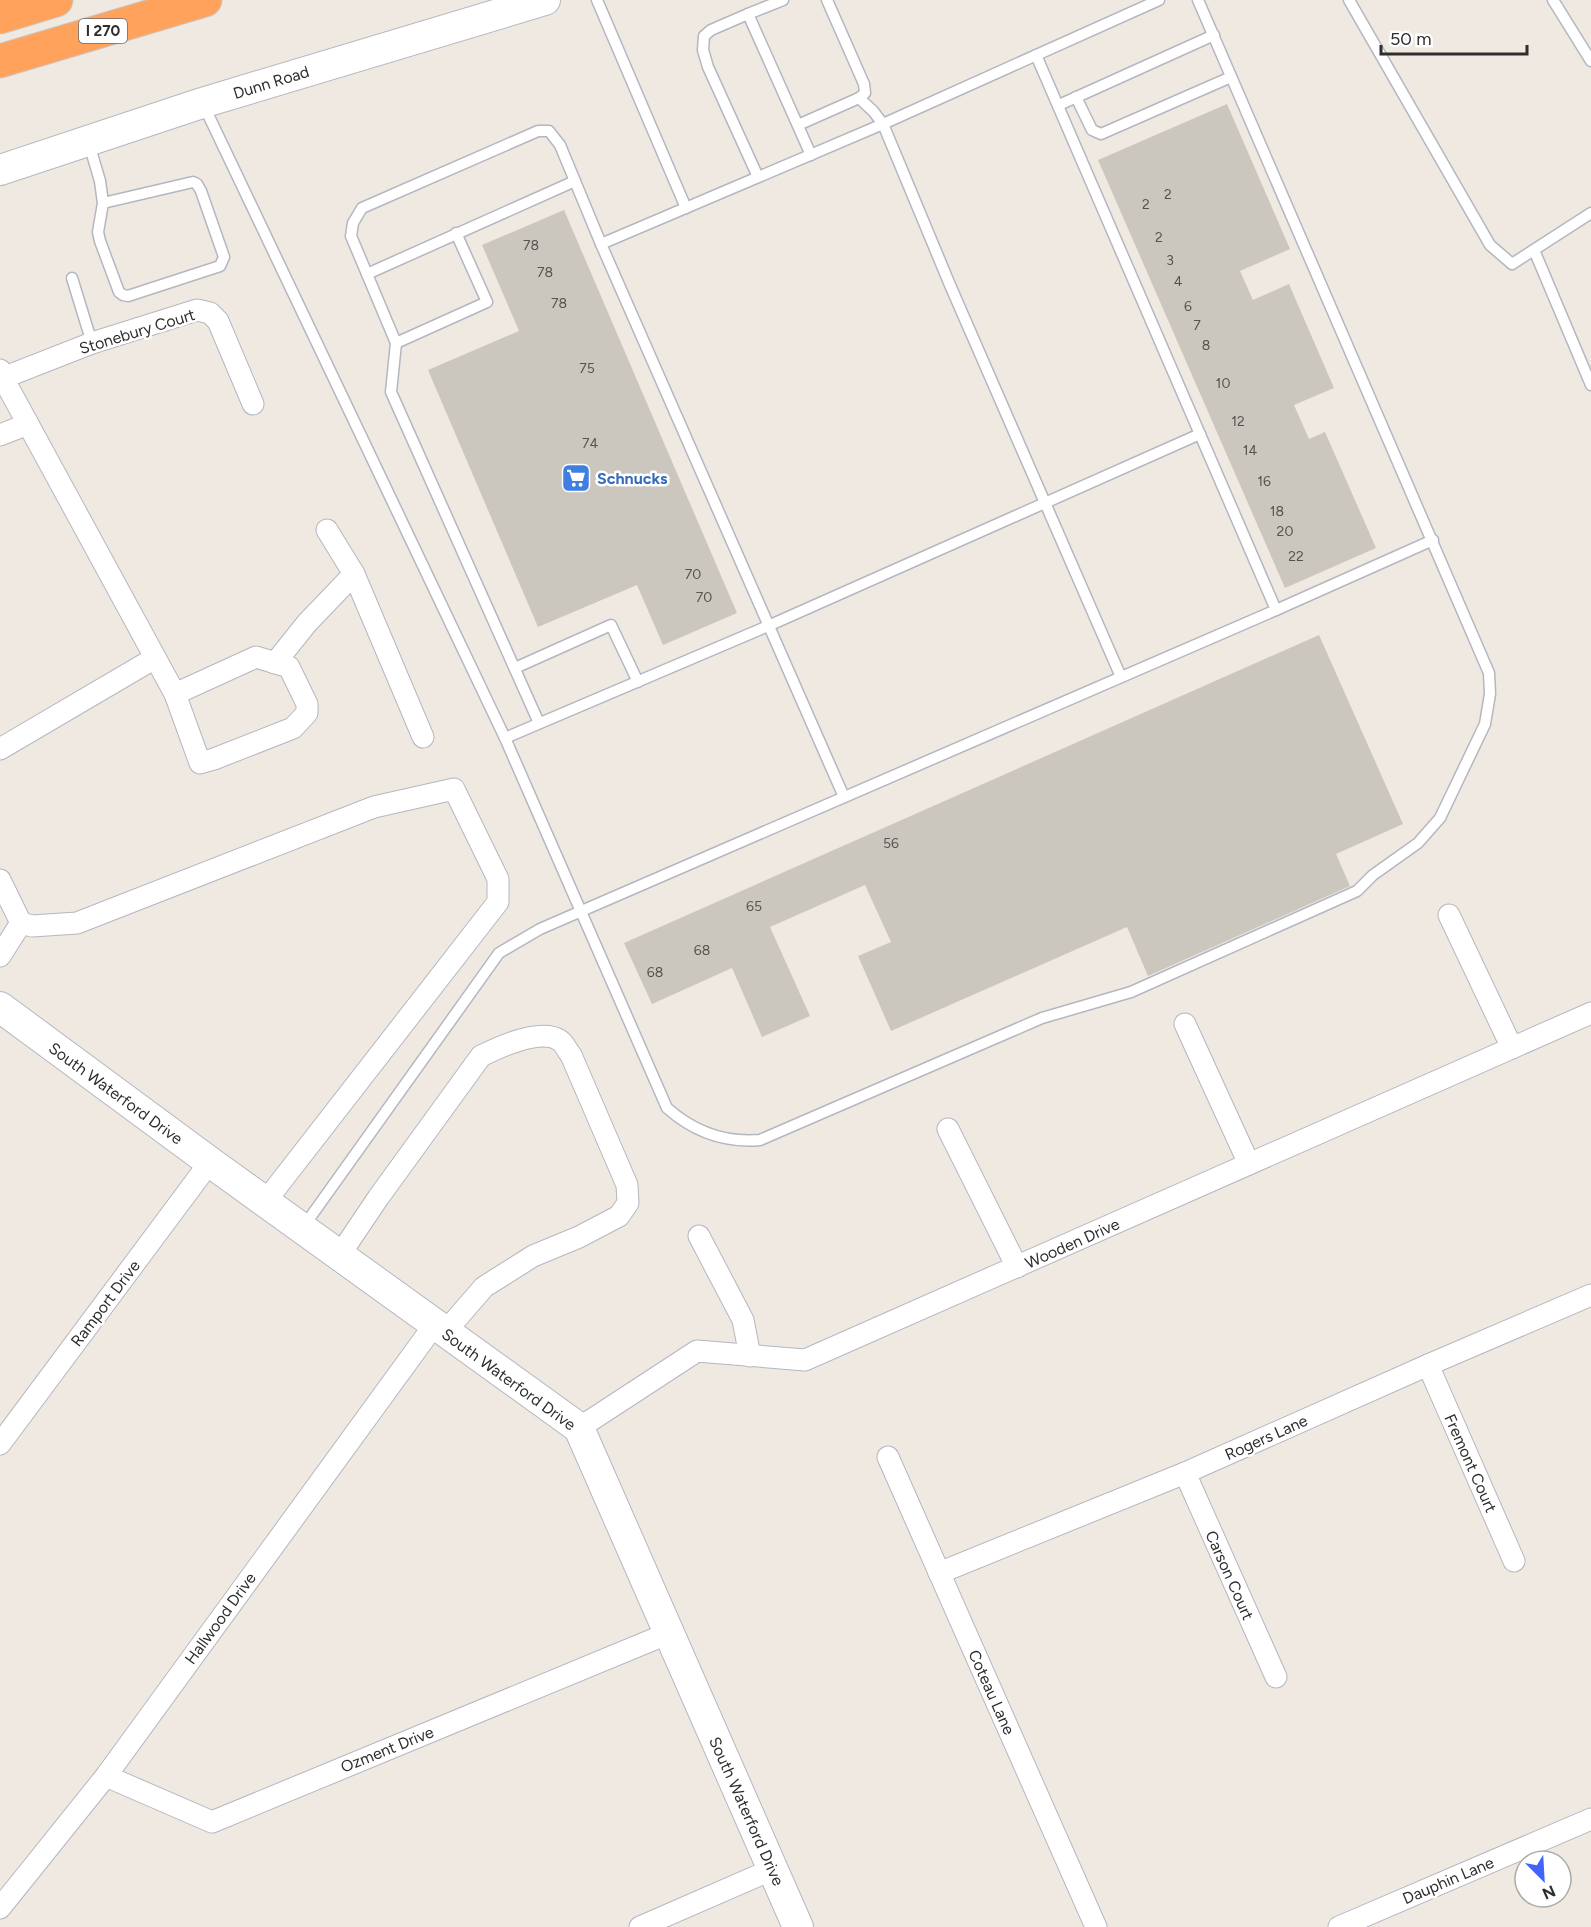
<svg xmlns="http://www.w3.org/2000/svg" width="1591" height="1927" font-family="Figtree,sans-serif">
  <style>
    .building { fill: #cbc7bf }
    .lines { fill: none; stroke-linecap: round; stroke-linejoin: round }
    .lane-casing { stroke: #b4b7c1; stroke-width: 13 }
    .street-casing { stroke: #b4b7c1; stroke-width: 23 }
    .secondary-casing { stroke: #b4b7c1; stroke-width: 32 }
    .highway-casing { stroke: #c9c9c9; stroke-width: 35 }
    .lane { stroke: #fff; stroke-width: 10 }
    .street { stroke: #fff; stroke-width: 21 }
    .secondary { stroke: #fff; stroke-width: 30 }
    .highway { stroke: #ffa35c; stroke-width: 33 }
    .labels { text-anchor: middle; stroke-width: 5; stroke-linejoin: round; paint-order: stroke }
    .number-label { font-size: 14px; fill: #555452 }
    .shield { fill: #fff; stroke: #6d6d6d; stroke-width: 1.5 }
    .shield-label { font-size: 15px; font-weight: bold; fill: #2e2e2e }
    .street-label { font-size: 16px; fill: #2e2e2e; stroke: #fff }
    .shop-label { font-size: 16px; font-weight: bold; fill: #366cbe; stroke: #fff; text-anchor: start }
  </style>
  <rect width="100%" height="100%" fill="#efe9e1"/>
  <g class="building">
    <polygon points="1227,104 1290,249 1240,271 1253,300 1289,284 1334,388 1294,405 1309,439 1325,432 1376,548 1285,588 1098,160"/>
    <polygon points="564,210 737,613 663,645 637,585 538,627 428,370 519,331 482,245"/>
    <polygon points="1319,635 1403,824 1336,854 1350,886 1148,976 1127,927 891,1031 858,956 891,942 865,885 770,927 810,1016 762,1037 732,968 652,1004 624,943"/>
  </g>
  <g class="lines">
    <g class="lane-casing">
      <g id="lane">
        <polyline points="597,0 686,208"/>
        <polyline points="1349,0 1490,245 1512,264 1591,213"/>
        <polyline points="1553,0 1591,61"/>
        <polyline points="748,14 783,0"/>
        <polyline points="1076,97 1092,130 1101,134 1231,77"/>
        <polyline points="859,98 873,111 883,124 950,285 1121,677"/>
        <polyline points="1059,105 1214,35"/>
        <path d="M204,106L505,738L667,1108C693,1131 725,1143 760,1140L1042,1018L1131,992L1357,891L1373,875L1418,843L1440,818L1485,724L1490,694L1489,673L1198,0"/>
        <polyline points="798,125 859,98 865,93 864,84 827,0"/>
        <polyline points="89,144 100,181 103,203 98,232 100,241 119,292 123,295 128,296 214,268 220,266 224,257 201,191 197,184 193,182 103,203"/>
        <polyline points="758,177 708,67 703,50 704,36 711,30 748,14 811,155"/>
        <polyline points="1534,250 1591,385"/>
        <polyline points="367,274 575,181"/>
        <polyline points="72,278 92,343"/>
        <polyline points="396,343 487,302 456,233"/>
        <polyline points="1276,610 1433,540"/>
        <polyline points="515,668 611,625 638,682"/>
        <polyline points="539,723 391,392 396,343 351,236 353,223 362,208 538,131 549,131 560,145 601,244"/>
        <polyline points="505,738 768,626 1200,434"/>
        <polyline points="844,797 601,244 883,124 1159,0"/>
        <polyline points="304,1226 499,953 540,929 1276,610 1036,55"/>
      </g>
    </g>
    <g class="street-casing">
      <g id="street">
        <polyline points="0,370 3,378 175,694"/>
        <polyline points="0,379 92,343 197,310 210,313 218,321 253,404"/>
        <polyline points="0,435 28,424"/>
        <polyline points="327,530 354,574 423,737"/>
        <polygon points="256,657 289,667 307,704 307,713 293,728 214,759 200,763 175,694"/>
        <polyline points="275,663 307,623 354,574"/>
        <polyline points="0,749 155,658"/>
        <polyline points="0,880 21,923 0,956"/>
        <polyline points="1449,915 1512,1048"/>
        <polyline points="21,923 32,926 77,923 374,807 454,789 498,879 498,902 265,1202"/>
        <polyline points="1185,1024 1249,1164"/>
        <polyline points="948,1129 1017,1267"/>
        <polyline points="699,1236 743,1320 750,1356"/>
        <path d="M339,1256L378,1198L481,1056C499,1047 540,1028 559,1040C564,1042 567,1051 571,1055L627,1185L628,1203L619,1216L579,1237L533,1256L484,1287L445,1332"/>
        <polyline points="1428,1365 1514,1561"/>
        <polyline points="579,1428 697,1351 805,1360 1591,1013"/>
        <polyline points="0,1444 210,1162"/>
        <polyline points="888,1457 1096,1927"/>
        <polyline points="1185,1473 1276,1677"/>
        <polyline points="939,1573 1185,1473 1428,1365 1591,1295"/>
        <polyline points="106,1776 212,1822 669,1633"/>
        <polyline points="0,1908 106,1776 435,1324"/>
        <polyline points="640,1927 773,1869"/>
        <polyline points="1339,1927 1591,1819"/>
      </g>
    </g>
    <g class="secondary-casing">
      <g id="secondary">
        <polyline points="0,170 202,103 545,0"/>
        <polyline points="0,1007 210,1162 579,1428 798,1927"/>
      </g>
    </g>
    <g class="highway-casing">
      <g id="highway">
        <polyline points="0,17 56,0"/>
        <polyline points="0,61 205,0"/>
      </g>
    </g>
    <use href="#lane" class="lane"/>
    <use href="#street" class="street"/>
    <use href="#secondary" class="secondary"/>
    <use href="#highway" class="highway"/>
  </g>
  <defs>
    <g id="supermarket-square" transform="scale(1.5)"><rect x="-9" y="-9" width="18" height="18" rx="4" fill="#3f7fe0" stroke="#fff"/><path d="M-6-5.5h2.5l.6 2H6L4.5 2H-2.5L-4.4-4H-6ZM-1.5 3.2a1.3 1.3 0 1 0 .1 0ZM3 3.2a1.3 1.3 0 1 0 .1 0Z" fill="#fff"/></g>
  </defs>
  <g fill-rule="evenodd">
    <use href="#supermarket-square" x="576" y="478"/>
  </g>
  <g class="labels">
    <g class="number-label">
      <text x="1168" y="199">2</text>
      <text x="1146" y="209">2</text>
      <text x="1159" y="242">2</text>
      <text x="531" y="250">78</text>
      <text x="1170" y="265">3</text>
      <text x="545" y="277">78</text>
      <text x="1178" y="286">4</text>
      <text x="559" y="308">78</text>
      <text x="1188" y="311">6</text>
      <text x="1197" y="330">7</text>
      <text x="1206" y="350">8</text>
      <text x="587" y="373">75</text>
      <text x="1223" y="388">10</text>
      <text x="1238" y="426">12</text>
      <text x="590" y="448">74</text>
      <text x="1250" y="455">14</text>
      <text x="1264" y="486">16</text>
      <text x="1277" y="516">18</text>
      <text x="1285" y="536">20</text>
      <text x="1296" y="561">22</text>
      <text x="693" y="579">70</text>
      <text x="704" y="602">70</text>
      <text x="891" y="848">56</text>
      <text x="754" y="911">65</text>
      <text x="702" y="955">68</text>
      <text x="655" y="977">68</text>
    </g>
    <rect class="shield" x="79" y="19" width="48" height="24" rx="4.5"/>
    <g class="shield-label">
      <text x="103" y="36">I 270</text>
    </g>
    <g class="street-label">
      <text transform="translate(271 82) rotate(-17)" y="6">Dunn Road</text>
      <text transform="translate(137 331) rotate(-17)" y="6">Stonebury Court</text>
      <text transform="translate(116 1093) rotate(36)" y="6">South Waterford Drive</text>
      <text transform="translate(1072 1243) rotate(-24)" y="6">Wooden Drive</text>
      <text transform="translate(105 1303) rotate(-53)" y="6">Ramport Drive</text>
      <text transform="translate(509 1379) rotate(36)" y="6">South Waterford Drive</text>
      <text transform="translate(1266 1437) rotate(-24)" y="6">Rogers Lane</text>
      <text transform="translate(1471 1463) rotate(66)" y="6">Fremont Court</text>
      <text transform="translate(1230 1575) rotate(66)" y="6">Carson Court</text>
      <text transform="translate(220 1618) rotate(-54)" y="6">Hallwood Drive</text>
      <text transform="translate(992 1692) rotate(66)" y="6">Coteau Lane</text>
      <text transform="translate(387 1749) rotate(-22)" y="6">Ozment Drive</text>
      <text transform="translate(747 1811) rotate(66)" y="6">South Waterford Drive</text>
      <text transform="translate(1448 1880) rotate(-23)" y="6">Dauphin Lane</text>
    </g>
    <g class="shop-label">
      <text x="597" y="484">Schnucks</text>
    </g>
  </g>
  <g transform="translate(1543 1879) rotate(156)"><circle r="28" fill="#ffffff" stroke="#ababab" stroke-width="1.5"/>
  <path d="M0-4.5L10 22L0 15L-10 22Z" fill="#4264fb"/>
  <text y="-9" font-size="16" font-weight="bold" text-anchor="middle" fill="#2e2e2e">N</text>
  </g>
  <path d="M1381 45v9h146v-9" fill="none" stroke="#2e2e2e" stroke-width="3"/>
  <text x="1390" y="45" font-size="18" fill="#2e2e2e" stroke="#ffffff" stroke-width="4.5" paint-order="stroke">50 m</text>
</svg>
